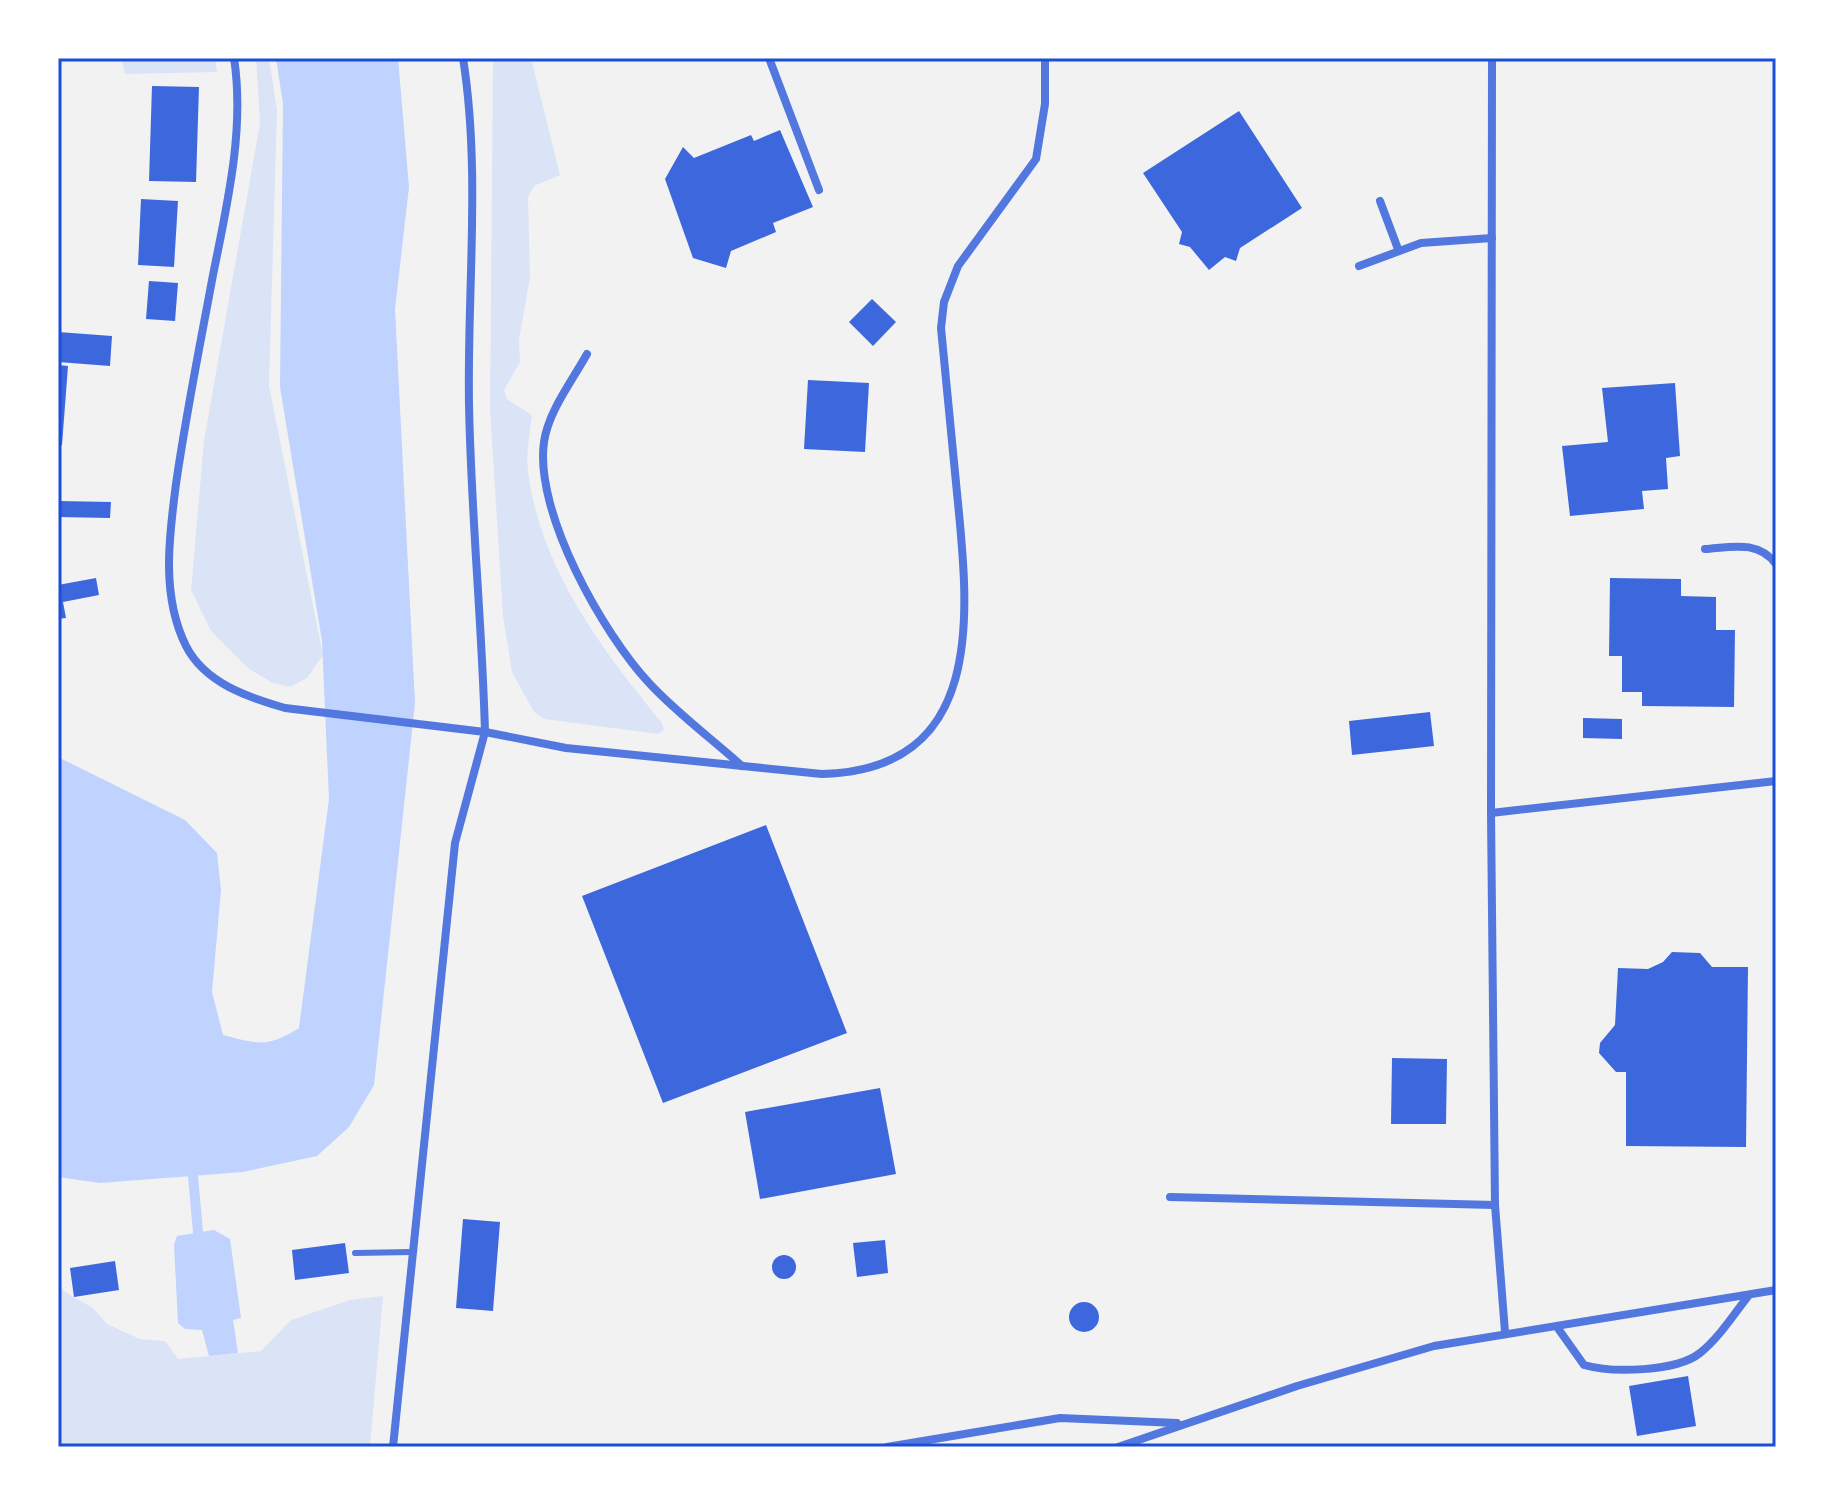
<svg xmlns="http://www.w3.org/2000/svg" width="1834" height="1505" font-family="'Archivo Narrow',sans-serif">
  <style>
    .green { fill: #dbe4f7 }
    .water { fill: #bfd3fe }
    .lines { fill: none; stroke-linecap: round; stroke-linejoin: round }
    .stream { stroke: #bfd3fe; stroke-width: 10 }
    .building { fill: #3d67dc }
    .service { stroke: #5277de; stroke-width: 6 }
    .minor { stroke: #5277de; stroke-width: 8 }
    .neatline { fill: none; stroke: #1d4ed8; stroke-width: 3 }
  </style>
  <rect width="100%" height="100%" fill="#f2f2f2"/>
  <g class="green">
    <polygon points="121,58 215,58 217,72 125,74"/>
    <polygon points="256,58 269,58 277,110 269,386 323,655 307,678 290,687 273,683 249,669 211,631 191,590 204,441 260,123"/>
    <path d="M493,58H531L560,175L534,186L528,197L530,278L519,339L520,362L504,390L507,399L532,415C530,433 526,453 528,471C540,568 602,650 662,723L664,730L658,734L544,719L534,712L512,672L503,616L490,410Z"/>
    <polygon points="58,1281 65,1292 93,1308 107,1324 140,1339 165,1341 178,1359 261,1351 291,1320 350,1300 383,1296 370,1447 58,1447"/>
  </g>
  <g class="water">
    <path d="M276,58H398L409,187L395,309L415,703L374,1085L349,1127L317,1156L243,1172L100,1183L58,1177V757L185,820L217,853L221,890L212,992L223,1035C259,1044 267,1048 299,1028L329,799L322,641L280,387L283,104Z"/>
    <polygon points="214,1230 230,1239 241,1318 233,1320 238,1353 209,1356 202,1330 185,1329 178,1323 174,1245 177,1236"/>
  </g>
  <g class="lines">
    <polyline class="stream" points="193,1176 198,1232"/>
  </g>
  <g class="building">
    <polygon points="152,86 199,87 196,182 149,181"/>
    <polygon points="1239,111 1302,208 1240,248 1236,261 1225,257 1209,270 1190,247 1179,244 1182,232 1143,173"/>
    <polygon points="780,130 813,207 773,223 776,232 731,251 726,268 693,258 665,179 683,147 694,158 751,135 754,141"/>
    <polygon points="141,199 178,201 174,267 138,265"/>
    <polygon points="149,281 178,283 175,321 146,319"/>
    <polygon points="872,299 896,322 873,346 849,322"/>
    <polygon points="58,332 112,336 110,366 58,362"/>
    <polygon points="58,365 68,366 62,445 58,445"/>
    <polygon points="808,380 869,383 865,452 804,449"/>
    <polygon points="1675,383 1680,456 1666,458 1668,489 1642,491 1644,509 1570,516 1562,446 1608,442 1602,388"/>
    <polygon points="58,501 111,502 110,518 58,517"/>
    <polygon points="96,578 99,595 63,602 66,618 58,619 58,585"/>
    <polygon points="1610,578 1681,579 1681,596 1716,597 1716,630 1735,630 1734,707 1642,706 1642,692 1622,692 1622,656 1609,656"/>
    <polygon points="1430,712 1434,746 1352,755 1349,721"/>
    <polygon points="1583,718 1622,719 1622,739 1583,738"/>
    <polygon points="766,825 847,1033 663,1103 582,896"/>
    <polygon points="1672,952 1700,953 1712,967 1748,967 1746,1147 1626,1146 1626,1072 1616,1072 1599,1053 1600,1043 1615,1025 1618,968 1648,969 1663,962"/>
    <polygon points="1392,1058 1447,1059 1446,1124 1391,1124"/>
    <polygon points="880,1088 896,1174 760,1199 745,1112"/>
    <polygon points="463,1219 500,1222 493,1311 456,1308"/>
    <polygon points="885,1240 888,1273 857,1277 853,1243"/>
    <polygon points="345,1243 349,1273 295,1280 292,1250"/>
    <circle cx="784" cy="1267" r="12"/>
    <polygon points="115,1261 119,1290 74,1297 70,1268"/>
    <circle cx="1084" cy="1317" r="15"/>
    <polygon points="1688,1376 1696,1426 1637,1436 1629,1386"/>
  </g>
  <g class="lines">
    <polyline class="service" points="355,1253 412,1252"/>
    <g class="minor">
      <path d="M234,58C245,129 227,205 213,275C200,345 186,414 176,484C169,537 161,596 186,646C205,683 247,697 285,708L485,732C482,623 471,514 469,404C467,289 481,172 463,58"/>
      <polyline points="769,58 819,190"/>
      <polyline points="1492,58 1491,813 1495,1205 1505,1332"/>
      <polyline points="1380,201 1398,249"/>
      <polyline points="1359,266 1421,243 1492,238"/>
      <path d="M587,354C572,381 548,412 544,442C534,512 603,634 650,684C678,714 712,739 742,766"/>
      <path d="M1705,549C1732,547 1758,540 1776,564"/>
      <polyline points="1491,813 1776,781"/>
      <polyline points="1170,1197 1495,1205"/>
      <path d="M1557,1327L1584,1365C1612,1373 1676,1372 1700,1353C1719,1338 1734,1314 1749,1295"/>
      <path d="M393,1447L455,843L485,732L566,748L822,774C987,770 969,613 957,493C952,438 946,383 941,328L944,302L958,266L1036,159L1045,104V58"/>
      <polyline points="887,1447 1060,1418 1177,1423"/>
      <polyline points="1118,1447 1297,1386 1434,1346 1776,1290"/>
    </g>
  </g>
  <rect width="1834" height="1505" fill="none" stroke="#ffffff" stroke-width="120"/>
  <rect x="60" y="60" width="1714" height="1385" class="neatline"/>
</svg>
